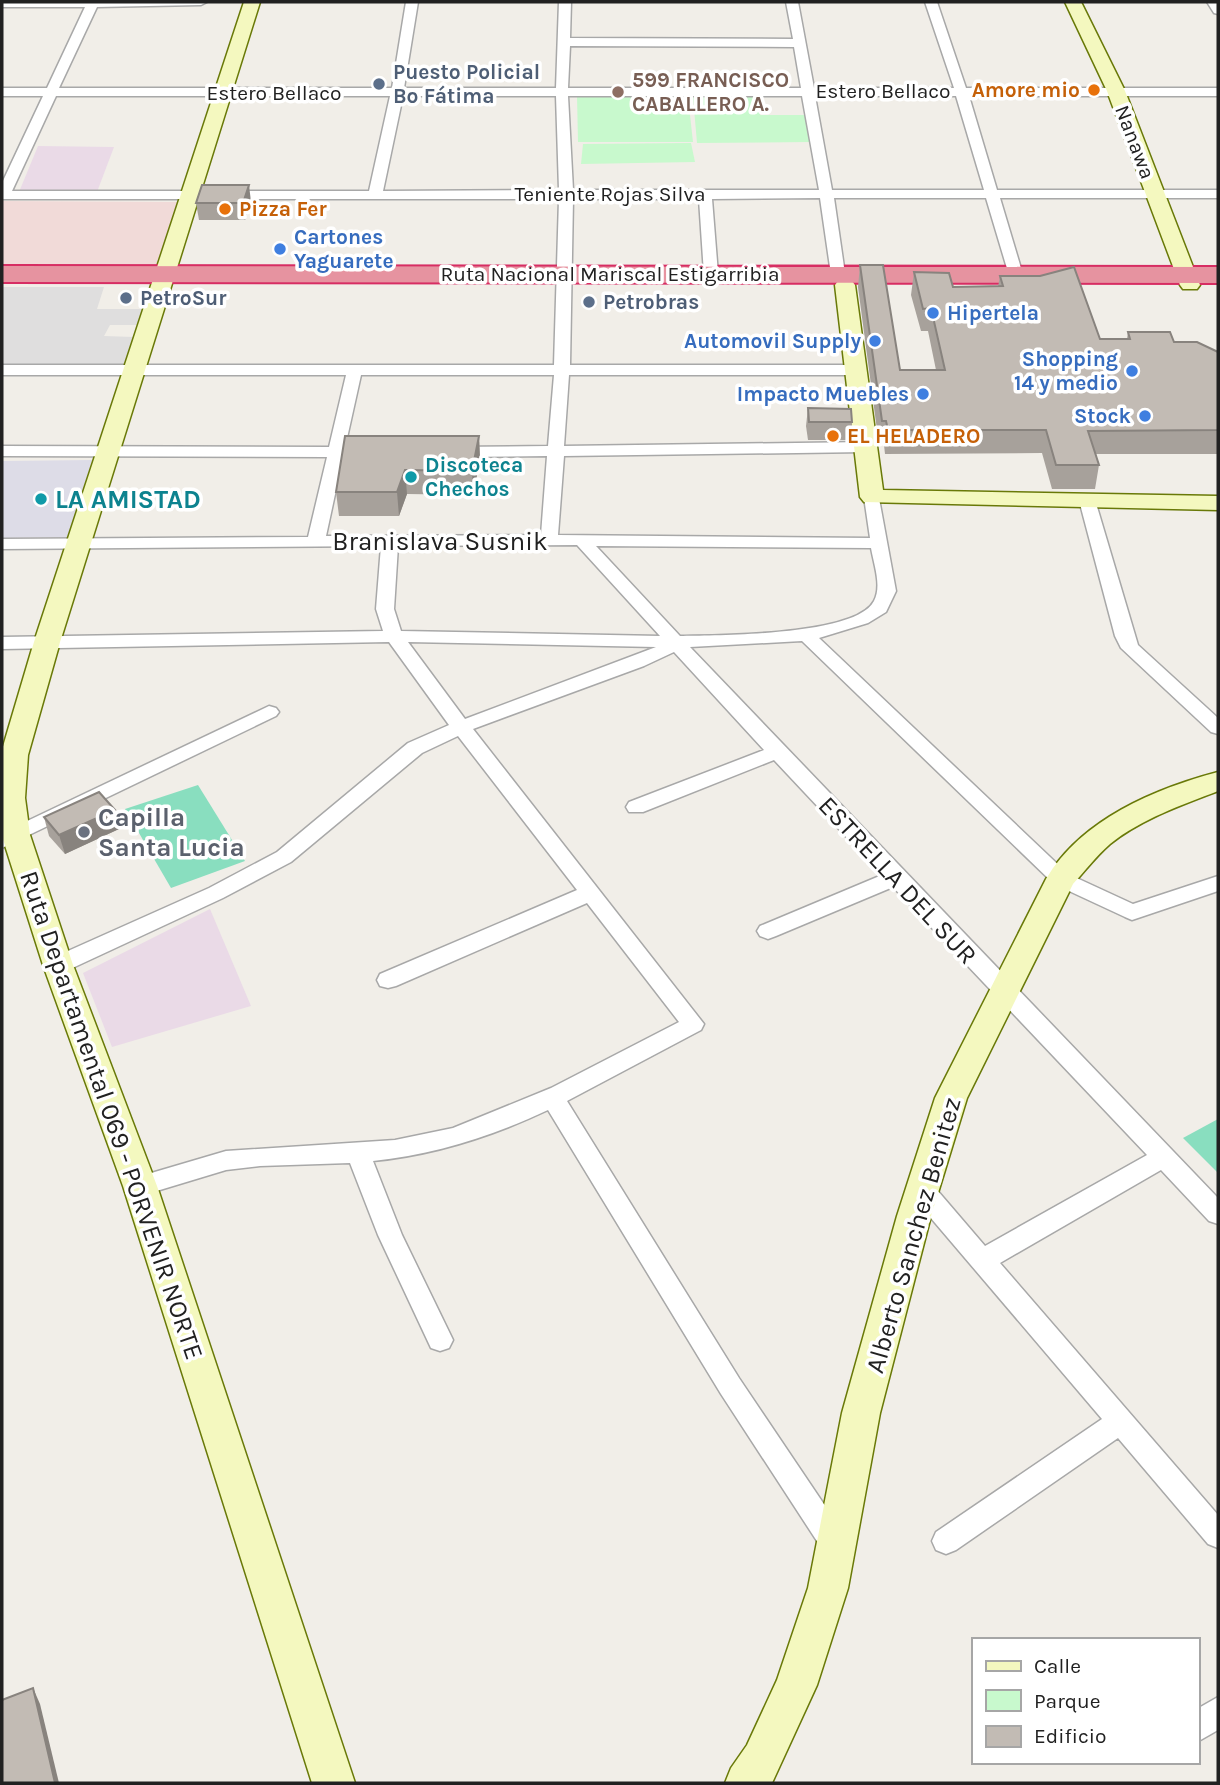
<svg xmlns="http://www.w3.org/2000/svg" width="1220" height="1785" font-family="Karla,sans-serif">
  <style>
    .residential { fill: #dfdede }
    .commercial { fill: #f1dad8 }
    .industrial { fill: #eadae7 }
    .park { fill: #c8f9cd }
    .pitch { fill: #89debf }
    .plaza { fill: #dddce7 }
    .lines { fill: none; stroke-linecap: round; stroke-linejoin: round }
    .street-casing { stroke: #a8a8a8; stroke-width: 3 }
    .secondary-casing { stroke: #697908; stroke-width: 3 }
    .highway-casing { stroke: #d72d63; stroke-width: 4 }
    .street { fill: #fff; fill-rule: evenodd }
    .secondary { fill: #f4f8bf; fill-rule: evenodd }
    .highway { fill: #e693a0; fill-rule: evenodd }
    .wall { fill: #a7a19b }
    .shaded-wall { fill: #88837e }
    .building { fill: #c2bbb4; stroke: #88837e; stroke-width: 2 }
    .service-dot { fill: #5c6f8a; stroke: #fff; stroke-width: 2.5 }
    .food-dot { fill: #e8710a; stroke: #fff; stroke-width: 2.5 }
    .education-dot { fill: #8d6e63; stroke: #fff; stroke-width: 2.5 }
    .shop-dot { fill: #3f7fe0; stroke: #fff; stroke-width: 2.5 }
    .culture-dot { fill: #0f9aa8; stroke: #fff; stroke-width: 2.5 }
    .worship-dot { fill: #6b7280; stroke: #fff; stroke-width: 2.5 }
    .labels { text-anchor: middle; stroke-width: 7; stroke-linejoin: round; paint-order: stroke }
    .far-service-label { font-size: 21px; font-weight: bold; fill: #4e5e75; stroke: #fff; text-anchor: start }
    .far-education-label { font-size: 21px; font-weight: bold; fill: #785e54; stroke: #fff; text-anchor: start }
    .far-food-label { font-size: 21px; font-weight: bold; fill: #c56008; stroke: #fff; text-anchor: start }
    .far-street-label { font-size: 21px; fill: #212121; stroke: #fff }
    .far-shop-label { font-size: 21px; font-weight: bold; fill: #366cbe; stroke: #fff; text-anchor: end }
    .far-culture-label { font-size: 21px; font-weight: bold; fill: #0d838f; stroke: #fff; text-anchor: start }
    .culture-label { font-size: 26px; font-weight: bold; fill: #0d838f; stroke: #fff; text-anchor: start }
    .street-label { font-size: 26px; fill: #212121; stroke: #fff }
    .worship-label { font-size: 26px; font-weight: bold; fill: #5b616d; stroke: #fff; text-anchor: start }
  </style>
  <rect width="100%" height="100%" fill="#f1eee8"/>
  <polygon class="residential" points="2,287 104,287 97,309 150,309 139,325 110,325 104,336 134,337 128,366 2,364"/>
  <polygon class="commercial" points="2,201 180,202 156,269 2,268"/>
  <g class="industrial">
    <polygon points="38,146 114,147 97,192 19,192"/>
    <polygon points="210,909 251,1006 112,1047 83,973"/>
  </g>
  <g class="park">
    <polygon points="577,96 688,97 693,142 578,142"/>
    <polygon points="761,96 760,115 805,115 811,142 697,143 693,97"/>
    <polygon points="691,143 695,162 581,164 583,144"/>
  </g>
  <g class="pitch">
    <polygon points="198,785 245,861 171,888 125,809"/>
    <polygon points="1218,1119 1218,1173 1183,1138"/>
  </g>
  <polygon class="plaza" points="92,460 68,537 2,538 2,461"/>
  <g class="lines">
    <g class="street-casing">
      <g id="street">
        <path d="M2,2H207L201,5L97,7L59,88H392L406,2H418L404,88H556L559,2H571L570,38L793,39L786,2H798L814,88H954L925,2H937L966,88H1218V96H969L997,190H1218V198H1000L1023,275L1016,279L1009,275L986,198H834L845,274L838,278L831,274L820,198L712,199L718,274L711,278L704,274L699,199H573L570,365H857L865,370L857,375H569L564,446L866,442L874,447L866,452L564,456L558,535L870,538L864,497L866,493H878L896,591L886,612L868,623L819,638L1068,874L1133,904L1218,876V891L1132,920L1125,917L1054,884L802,641L690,647L1218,1198V1224L1209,1221L1161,1170L1000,1263L1218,1515V1548L1208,1544L1118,1438L956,1550L946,1554L936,1550L932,1541L936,1532L1102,1419L913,1197L910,1190L913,1183L922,1180L931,1183L985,1246L1147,1155L893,887L776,936L768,939L760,936L757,931L760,926L882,875L774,760L643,812H629L626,807L629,802L764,750L674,652L644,666L473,729L704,1024L701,1030L567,1101L739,1378L846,1537L850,1546L846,1555L836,1559L826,1555L721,1394L548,1110C493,1136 434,1155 373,1161L402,1235L453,1340L449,1348L440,1351L431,1348L378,1235L350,1163L260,1166L226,1170L140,1196L131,1193L128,1186L131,1179L226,1151L395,1140L453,1128L551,1088L679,1022L587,903L396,986L388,988L380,986L377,980L380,974L577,890L458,736L422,753L291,862L223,898L66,971L58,973L50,971L47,965L50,959L209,888L277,852L408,743L449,725L389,642L2,649V637L383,631L376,609L381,546L2,549V539L308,537L327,457L2,456V446L329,447L346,375H2V365H554L559,199H2V183L43,96H2V88H47L85,7H2ZM570,46L794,47L801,88H568ZM56,96H390L369,191H12ZM403,96H556L559,190L383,191ZM568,96H802L819,190H573ZM815,96H956L984,190H832ZM361,375H554L548,446L452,447L444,452L452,457L547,456L541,535L326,536L343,457H371L379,452L371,447H345ZM577,545L660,636L401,631L394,609L398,546ZM596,546L871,548C874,565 882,586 874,601C856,636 717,635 680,636ZM408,642L656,647L465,719Z"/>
        <polygon points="1207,2 1218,2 1218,14 1214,13"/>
        <polygon points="1087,495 1095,500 1138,645 1218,718 1218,734 1211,732 1121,648 1115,636 1079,500"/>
        <polygon points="269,706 276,708 279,712 276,716 2,848 2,833"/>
        <polygon points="1218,1697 1218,1730 1197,1742 1197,1709"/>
      </g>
    </g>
    <g class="secondary-casing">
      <g id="secondary">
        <polygon points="244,2 260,2 60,642 28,755 25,798 30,835 73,965 157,1186 355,1783 312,1783 123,1186 43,965 2,836 2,750 34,642"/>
        <polygon points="1065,2 1081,2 1125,91 1200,285 1197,289 1183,289 1180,285 1107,91"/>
        <polygon points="845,279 852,281 855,285 883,490 1218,496 1218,510 864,502 860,497 835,285 838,281"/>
        <path d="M1218,772V791C1182,805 1141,819 1110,844C1096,856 1085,871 1073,884L967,1098L931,1216L880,1413L848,1588L817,1685L772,1783H725L731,1768L747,1745L777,1680L808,1588L842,1413L897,1216L935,1098L1046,879C1081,820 1154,789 1218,772Z"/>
      </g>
    </g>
    <g class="highway-casing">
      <polygon id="highway" points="2,266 1218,267 1218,283 2,282"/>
    </g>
    <use href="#street" class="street"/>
    <use href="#secondary" class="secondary"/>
    <use href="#highway" class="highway"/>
  </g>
  <g class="wall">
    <polygon points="251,202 245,220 199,220 196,203"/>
    <polygon points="860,265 900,370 936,370 928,331 921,331 911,295 914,272 953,287 998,287 1000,276 1100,339 1127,339 1128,332 1218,352 1218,454 1096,454 1099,465 1095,489 1052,489 1042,453 885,454 884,445 879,445 858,287"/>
    <polygon points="808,408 852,422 851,440 808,440 806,426"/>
    <polygon points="479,436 480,460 473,495 407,494 399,516 339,516 336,492"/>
    <polygon points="115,810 119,829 65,854 49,836 44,817"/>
  </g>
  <g class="shaded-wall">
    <polygon points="249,185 251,202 245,220 243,203"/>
    <polygon points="479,436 480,460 473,495 472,471"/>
    <polygon points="405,470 407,494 399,516 397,492"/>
    <polygon points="115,810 119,829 65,854 59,835"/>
    <polygon points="33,1688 40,1704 59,1783 55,1783"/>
  </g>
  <g class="building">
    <polygon points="202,185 249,185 243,203 196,203"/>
    <polygon points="860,265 883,265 900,370 945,370 931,308 923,309 914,272 949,273 953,287 1003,286 1000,276 1040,276 1074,267 1100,339 1130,339 1128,332 1170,332 1174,342 1197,342 1218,352 1218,430 1088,431 1099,465 1056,465 1046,430 888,430 886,421 882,421"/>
    <polygon points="808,408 851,409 852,422 809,422"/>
    <polygon points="345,436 479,436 472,471 405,470 397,492 336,492"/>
    <polygon points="99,792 115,810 59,835 44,817"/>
    <polygon points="33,1688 55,1783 2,1783 2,1700"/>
  </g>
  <g class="service-dot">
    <circle cx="379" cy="84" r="7"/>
    <circle cx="126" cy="298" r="7"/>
    <circle cx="589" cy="302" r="7"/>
  </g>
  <g class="food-dot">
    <circle cx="1094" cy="90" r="7"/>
    <circle cx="225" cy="209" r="7"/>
    <circle cx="833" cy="436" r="7"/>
  </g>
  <circle class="education-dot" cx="618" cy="92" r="7"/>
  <g class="shop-dot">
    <circle cx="280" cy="249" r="7"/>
    <circle cx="933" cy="313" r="7"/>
    <circle cx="875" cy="341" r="7"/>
    <circle cx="1132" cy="371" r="7"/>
    <circle cx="923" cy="394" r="7"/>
    <circle cx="1145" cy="416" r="7"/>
  </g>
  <g class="culture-dot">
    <circle cx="411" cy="477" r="7"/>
    <circle cx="41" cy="499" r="7"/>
  </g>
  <circle class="worship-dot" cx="84" cy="832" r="7"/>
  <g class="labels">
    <g class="far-service-label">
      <text x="393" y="79">Puesto Policial<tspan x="393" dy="24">Bo Fátima</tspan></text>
      <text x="140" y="305">PetroSur</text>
      <text x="603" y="309">Petrobras</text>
    </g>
    <g class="far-education-label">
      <text x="632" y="87">599 FRANCISCO<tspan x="632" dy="24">CABALLERO A.</tspan></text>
    </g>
    <g class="far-food-label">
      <text x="1080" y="97" text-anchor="end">Amore mio</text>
      <text x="239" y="216">Pizza Fer</text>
      <text x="847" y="443">EL HELADERO</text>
    </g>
    <g class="far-street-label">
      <text x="883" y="98">Estero Bellaco</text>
      <text x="274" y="100">Estero Bellaco</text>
      <text transform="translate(1135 142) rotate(69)" y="7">Nanawa</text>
      <text x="610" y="201">Teniente Rojas Silva</text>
      <text x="610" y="281">Ruta Nacional Mariscal Estigarribia</text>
    </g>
    <g class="far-shop-label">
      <text x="294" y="244" text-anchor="start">Cartones<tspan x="294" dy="24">Yaguarete</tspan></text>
      <text x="947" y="320" text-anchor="start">Hipertela</text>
      <text x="861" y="348">Automovil Supply</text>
      <text x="1118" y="366">Shopping<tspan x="1118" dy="24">14 y medio</tspan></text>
      <text x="909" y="401">Impacto Muebles</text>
      <text x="1131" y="423">Stock</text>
    </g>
    <g class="far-culture-label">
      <text x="425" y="472">Discoteca<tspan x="425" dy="24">Chechos</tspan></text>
    </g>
    <g class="culture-label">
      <text x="55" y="508">LA AMISTAD</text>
    </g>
    <g class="street-label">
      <text x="440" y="550">Branislava Susnik</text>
      <text transform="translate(898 880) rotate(47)" y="9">ESTRELLA DEL SUR</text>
      <text transform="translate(112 1115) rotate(71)" y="9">Ruta Departamental 069 - PORVENIR NORTE</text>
      <text transform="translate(913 1235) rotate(-74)" y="9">Alberto Sanchez Benitez</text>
    </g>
    <g class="worship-label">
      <text x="98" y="826">Capilla<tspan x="98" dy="30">Santa Lucia</tspan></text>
    </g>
  </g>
  <rect width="1220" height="1785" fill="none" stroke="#212121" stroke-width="7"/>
  <rect x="972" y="1638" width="228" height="126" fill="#ffffff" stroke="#a6a6a6" stroke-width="2"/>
  <rect x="986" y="1661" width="35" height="10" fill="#f4f8bf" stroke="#a6a6a6" stroke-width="2"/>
  <text x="1034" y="1673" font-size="21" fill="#212121">Calle</text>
  <rect x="986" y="1690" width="35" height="21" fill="#c8f9cd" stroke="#a6a6a6" stroke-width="2"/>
  <text x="1034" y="1708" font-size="21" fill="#212121">Parque</text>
  <rect x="986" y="1726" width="35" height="21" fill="#c2bbb4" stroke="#a6a6a6" stroke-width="2"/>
  <text x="1034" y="1743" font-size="21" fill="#212121">Edificio</text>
</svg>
